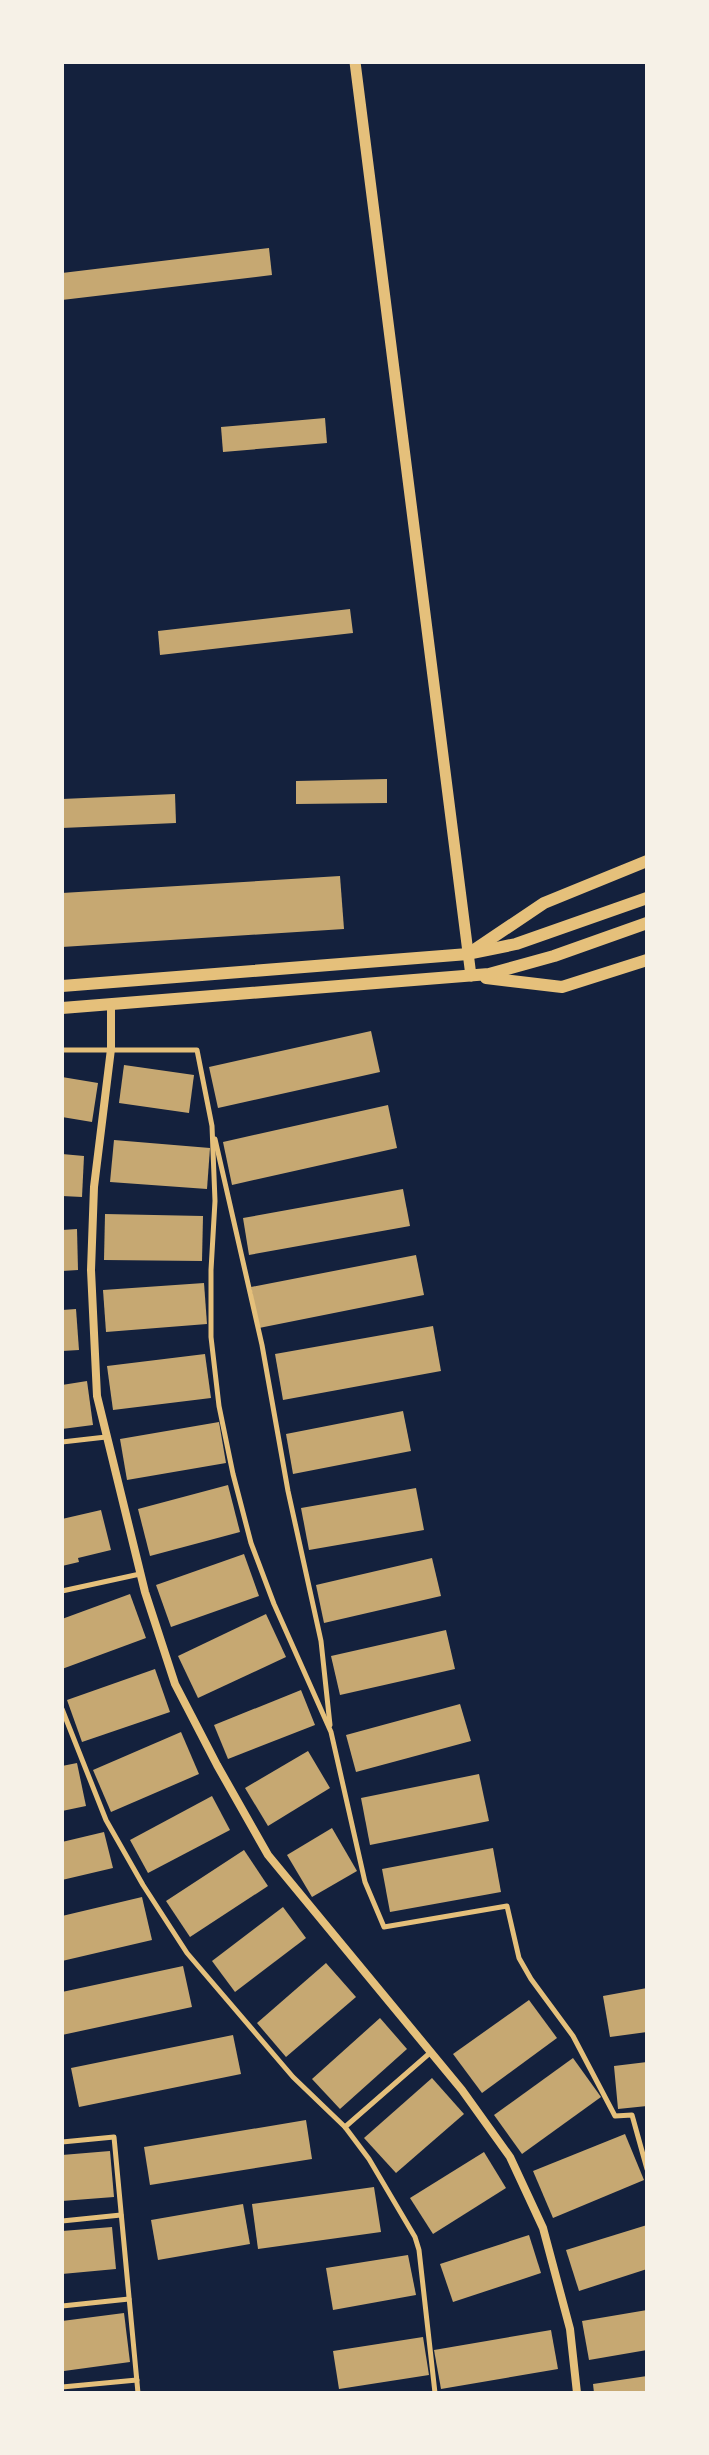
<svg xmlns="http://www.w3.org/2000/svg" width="709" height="2455" font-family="'Sofia Sans Condensed',sans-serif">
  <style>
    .building { fill: #c6a872 }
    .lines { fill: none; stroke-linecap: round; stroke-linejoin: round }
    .service { stroke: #e5c07b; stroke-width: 5 }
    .minor { stroke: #e5c07b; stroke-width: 8 }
    .tertiary { stroke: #e5c07b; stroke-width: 11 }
    .secondary { stroke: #e5c07b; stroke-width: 12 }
  </style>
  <rect width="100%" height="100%" fill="#14213d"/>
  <g class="building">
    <polygon points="269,248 272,275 62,300 62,273"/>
    <polygon points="325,418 327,443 223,452 221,427"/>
    <polygon points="350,609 353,633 160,655 158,631"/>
    <polygon points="387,779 387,803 296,804 296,781"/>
    <polygon points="175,794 176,823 62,828 62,799"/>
    <polygon points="340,876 344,929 62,947 62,893"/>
    <polygon points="371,1031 380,1072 218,1108 209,1067"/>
    <polygon points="124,1065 194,1075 189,1113 119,1103"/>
    <polygon points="62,1077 98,1083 92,1122 62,1117"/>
    <polygon points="388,1105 397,1148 232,1185 223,1142"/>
    <polygon points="114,1140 210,1148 207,1189 110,1182"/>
    <polygon points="62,1154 84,1156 82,1197 62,1196"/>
    <polygon points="403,1189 410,1226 249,1255 243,1218"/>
    <polygon points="105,1214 203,1216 202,1261 104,1260"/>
    <polygon points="77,1229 78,1270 62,1271 62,1230"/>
    <polygon points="416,1255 424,1295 259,1328 251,1287"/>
    <polygon points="204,1283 207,1324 106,1332 103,1290"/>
    <polygon points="76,1309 79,1350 62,1351 62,1310"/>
    <polygon points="433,1326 441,1371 283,1400 275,1354"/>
    <polygon points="205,1354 211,1398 113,1410 107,1366"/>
    <polygon points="87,1381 93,1425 62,1429 62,1385"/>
    <polygon points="403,1411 411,1451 293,1474 286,1434"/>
    <polygon points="219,1422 226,1463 127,1480 120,1439"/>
    <polygon points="228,1485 240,1532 150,1556 138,1509"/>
    <polygon points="416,1488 424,1530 309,1550 301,1508"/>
    <polygon points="101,1510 111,1550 78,1558 79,1562 62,1566 62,1519"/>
    <polygon points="244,1554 259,1596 171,1627 156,1585"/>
    <polygon points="432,1558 441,1596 324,1623 316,1585"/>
    <polygon points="130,1594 146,1638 62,1669 62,1619"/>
    <polygon points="266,1614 286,1657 198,1698 178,1656"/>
    <polygon points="446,1630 455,1669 340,1695 331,1656"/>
    <polygon points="155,1669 170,1712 82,1742 67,1700"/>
    <polygon points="301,1690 315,1725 228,1759 214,1725"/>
    <polygon points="460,1704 471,1741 356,1772 346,1735"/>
    <polygon points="181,1732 199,1774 111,1812 93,1770"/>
    <polygon points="308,1751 330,1788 268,1826 245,1788"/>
    <polygon points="77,1763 86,1806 62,1811 62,1766"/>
    <polygon points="479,1774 489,1821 370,1845 361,1798"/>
    <polygon points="212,1796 230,1830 148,1873 130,1840"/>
    <polygon points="332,1828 357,1871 312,1897 287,1855"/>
    <polygon points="104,1832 113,1868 62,1880 62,1842"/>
    <polygon points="493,1848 501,1892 390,1912 382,1869"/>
    <polygon points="244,1850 268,1886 190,1937 166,1901"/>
    <polygon points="142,1897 152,1940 62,1961 62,1916"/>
    <polygon points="283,1907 306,1938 235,1992 212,1961"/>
    <polygon points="326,1963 356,1997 286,2057 257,2023"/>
    <polygon points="183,1966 192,2007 62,2035 62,1992"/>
    <polygon points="647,1988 647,2032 610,2037 603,1996"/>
    <polygon points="529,2000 557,2038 482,2093 453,2054"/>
    <polygon points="380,2018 407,2049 340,2109 312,2079"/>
    <polygon points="233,2035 241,2074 79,2107 71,2068"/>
    <polygon points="573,2058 601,2097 522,2154 494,2115"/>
    <polygon points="647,2062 647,2106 618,2109 614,2066"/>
    <polygon points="432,2078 464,2114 396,2173 364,2138"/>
    <polygon points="306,2120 312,2159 150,2185 144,2147"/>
    <polygon points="625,2134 644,2180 553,2218 533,2171"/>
    <polygon points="110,2151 114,2197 62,2201 62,2155"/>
    <polygon points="484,2152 506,2188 433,2234 410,2198"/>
    <polygon points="374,2187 381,2232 258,2249 252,2204"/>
    <polygon points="243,2204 250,2244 158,2260 151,2220"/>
    <polygon points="647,2225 647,2269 579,2291 566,2250"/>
    <polygon points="112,2227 116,2269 62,2274 62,2231"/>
    <polygon points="529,2235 541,2273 453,2302 440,2264"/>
    <polygon points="408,2255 416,2295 333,2310 326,2268"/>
    <polygon points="647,2310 647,2350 589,2360 582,2321"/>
    <polygon points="124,2313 130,2362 64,2371 62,2321"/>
    <polygon points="551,2330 558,2369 441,2389 434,2350"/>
    <polygon points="423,2337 429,2375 339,2389 333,2351"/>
    <polygon points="647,2376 647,2393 594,2393 593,2384"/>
  </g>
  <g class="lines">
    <g class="service">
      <polyline points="62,1050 197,1050 212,1126 215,1201 211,1270 211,1337 219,1406 233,1474 251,1543 274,1604 331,1732 365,1882 384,1927 507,1906 519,1958 531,1979 573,2036 615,2116 632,2115 647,2169"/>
      <polyline points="215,1139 262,1345 288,1491 321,1641 330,1725"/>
      <polyline points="62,1442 106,1437"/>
      <polyline points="62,1591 140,1574"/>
      <polyline points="62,1709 106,1820 143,1885 187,1953 293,2077 345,2127 369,2159 415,2237 419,2250 435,2393"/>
      <polyline points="345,2127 431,2052"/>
      <polyline points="62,2142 114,2137 138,2393"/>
      <polyline points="62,2221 121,2215"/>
      <polyline points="62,2306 129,2299"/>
      <polyline points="62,2387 137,2380"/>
    </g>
    <polyline class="minor" points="111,1005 111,1049 94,1187 91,1270 97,1396 145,1592 175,1684 217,1765 268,1855 462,2090 510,2157 543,2228 570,2329 577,2393"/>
    <polyline class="tertiary" points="355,62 471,976"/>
    <g class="secondary">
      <polyline points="474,950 544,903 647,861"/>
      <polyline points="486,978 562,987 647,960"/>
      <polyline points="62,986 468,954 516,944 647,898"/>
      <polyline points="62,1008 489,974 554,956 647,923"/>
    </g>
  </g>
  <rect width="709" height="2455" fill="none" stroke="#f6f1e7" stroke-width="128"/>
</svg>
